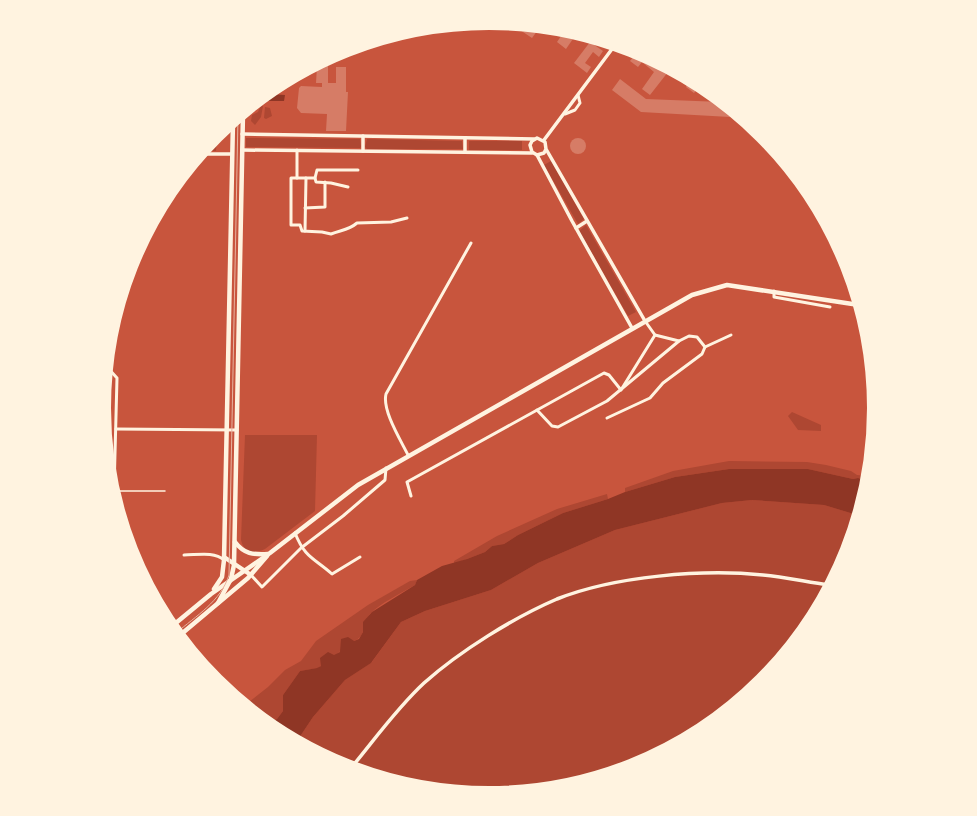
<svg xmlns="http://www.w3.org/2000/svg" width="977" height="816" font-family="'Roboto Serif',serif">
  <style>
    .green { fill: #ae4732 }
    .water { fill: #8f3625 }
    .building { fill: #d67c66 }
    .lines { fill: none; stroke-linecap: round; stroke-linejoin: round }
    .service { stroke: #fff3e0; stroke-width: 1.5 }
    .minor { stroke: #fff3e0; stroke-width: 3 }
    .tertiary { stroke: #fff3e0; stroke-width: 3.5 }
    .primary { stroke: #fff3e0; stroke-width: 4.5 }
    .tram { stroke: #e9b49f; stroke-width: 1 }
    .rim { fill: none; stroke: #fff3e0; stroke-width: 2 }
  </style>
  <rect width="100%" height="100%" fill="#c8553d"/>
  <g class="green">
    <polygon points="261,105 263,106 261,117 255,125 251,121 252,115 258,112"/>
    <polygon points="265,107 270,108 272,116 266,119 264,118"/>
    <polygon points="217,134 216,151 202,151 216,135"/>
    <polygon points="246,138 360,139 361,147 360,148 246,147"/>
    <polygon points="367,139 462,141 463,149 367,149 365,147"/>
    <rect x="469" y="141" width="53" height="9"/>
    <polygon points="551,161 584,219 578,224 544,165"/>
    <polygon points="586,225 636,312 628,316 579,231"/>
    <polygon points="792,412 821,425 821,431 798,430 788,416"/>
    <path d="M245,435H317L315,511L265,549C254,554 244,553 241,540Z"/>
    <polygon points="729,461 807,462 826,465 851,471 857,475 868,476 867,481 858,478 853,479 808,469 729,469 675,477 625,492 625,488 673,471"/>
    <polygon points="607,494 608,499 563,513 518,535 504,544 492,546 485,552 454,564 454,561 497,536 557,509"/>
    <polygon points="752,500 824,505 857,515 845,556 809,623 761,681 703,729 636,765 564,787 488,794 413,787 341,765 297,741 313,717 345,680 372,662 401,622 425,611 491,590 538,563 615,530 722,503"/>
    <path d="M417,580L415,585C402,593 380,603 370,614C361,625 367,636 354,641L318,668L300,671L283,695V711L277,719L268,724L245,705L268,687L285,670L301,661L316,641L368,605L410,581Z"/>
  </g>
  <g class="water">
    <polygon points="268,92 270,94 285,95 284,101 264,101 262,97"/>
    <polygon points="729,469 808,469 853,479 858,478 867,481 867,484 857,515 824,505 752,500 722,503 615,530 538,563 491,590 425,611 401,622 371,663 345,680 313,717 297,741 268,724 277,719 283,711 283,695 300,671 317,668 321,666 320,658 328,652 334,655 340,652 341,639 348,637 354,641 359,639 363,632 363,622 372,612 415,585 417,580 442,566 467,559 485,552 492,546 504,544 518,535 563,513 608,499 625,492 675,477"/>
  </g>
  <g class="building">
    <polygon points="511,24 540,27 532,38"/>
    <polygon points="570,31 577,33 566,49 557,42 563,33 567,36"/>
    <polygon points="590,42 603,51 599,57 593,52 585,63 591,67 587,73 574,63"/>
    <polygon points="637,52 665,67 663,68 668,72 650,95 642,89 654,72 642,62 638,67 630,61"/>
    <polygon points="325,60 325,63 328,63 328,83 336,83 336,67 346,67 346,92 348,92 346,131 326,131 327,114 301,113 297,108 299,88 301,86 322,87 322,83 316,83 317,66 314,66"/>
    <polygon points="620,79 646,99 721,102 731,110 730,117 641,112 612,90"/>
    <polygon points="690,80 700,86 694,93 686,87"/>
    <circle cx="578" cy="146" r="8"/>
  </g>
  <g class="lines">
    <polyline class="service" points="114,491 165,491"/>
    <g class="minor">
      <polyline points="565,114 575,110 580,103 578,95"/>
      <polyline points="297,178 297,150"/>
      <path d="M315,178H291V225H300L302,231L322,232L331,234C341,230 349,230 357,223L391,222L407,218"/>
      <polyline points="348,187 331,183 316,182 315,178 317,170 358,170"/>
      <polyline points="305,208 325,207 325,182"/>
      <polyline points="305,231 306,178"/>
      <polyline points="774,291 774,297 830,307"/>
      <polyline points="705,347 731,335"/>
      <polyline points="107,367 117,378 114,491 112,491"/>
      <polyline points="537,410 552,426 558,427 607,401 679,341"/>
      <polyline points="607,418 650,398 663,383 702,354 705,347 697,337 689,336 679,341 655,335 645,321"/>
      <polyline points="116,429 237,430"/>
      <path d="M408,455C400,439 382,410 386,394L471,243"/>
      <polyline points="411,496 407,482 604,373 609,375 621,390 655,335"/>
      <path d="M295,533C305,558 314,558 332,574L360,557"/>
      <path d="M184,555C197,555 214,551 224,560"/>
      <polyline points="251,575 262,587 301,548 343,516 385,480 386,468"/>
    </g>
    <g class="tertiary">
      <polyline points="225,127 233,127"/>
      <polyline points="242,134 534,139"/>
      <polyline points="544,140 615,45"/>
      <polyline points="546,149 544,153 537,155 532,152 530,145 532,141 537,138 545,142 546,149 645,321"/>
      <polyline points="242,150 532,153"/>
      <polyline points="363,151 363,136"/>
      <polyline points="465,152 465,138"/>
      <polyline points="200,154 232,154"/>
      <polyline points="537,155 572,221 632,328"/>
      <polyline points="576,228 587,221"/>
      <path d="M351,768C375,739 397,708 424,683C460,651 513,618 557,599C615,576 702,569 763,575C785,577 807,582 829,585"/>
    </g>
    <g class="primary">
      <path d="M235,542C244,554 253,555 268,554"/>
      <polyline points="224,557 251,575"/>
      <polyline points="214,589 222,577 224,560 233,121"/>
      <polyline points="218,603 231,579 234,565 243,113"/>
      <polyline points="171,627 211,594 270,553 358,485 692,295 727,285 859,305"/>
      <polyline points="179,636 248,578 267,556"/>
    </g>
    <path class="tram" d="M176,633C196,616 221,601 229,575L238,117"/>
  </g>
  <path d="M0 0H977V816H0ZM110 408a379 379 0 1 1 758 0a379 379 0 1 1-758 0Z" fill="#fff3e0" fill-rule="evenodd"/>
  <path class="rim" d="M110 408a379 379 0 1 1 758 0a379 379 0 1 1-758 0Z"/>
</svg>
